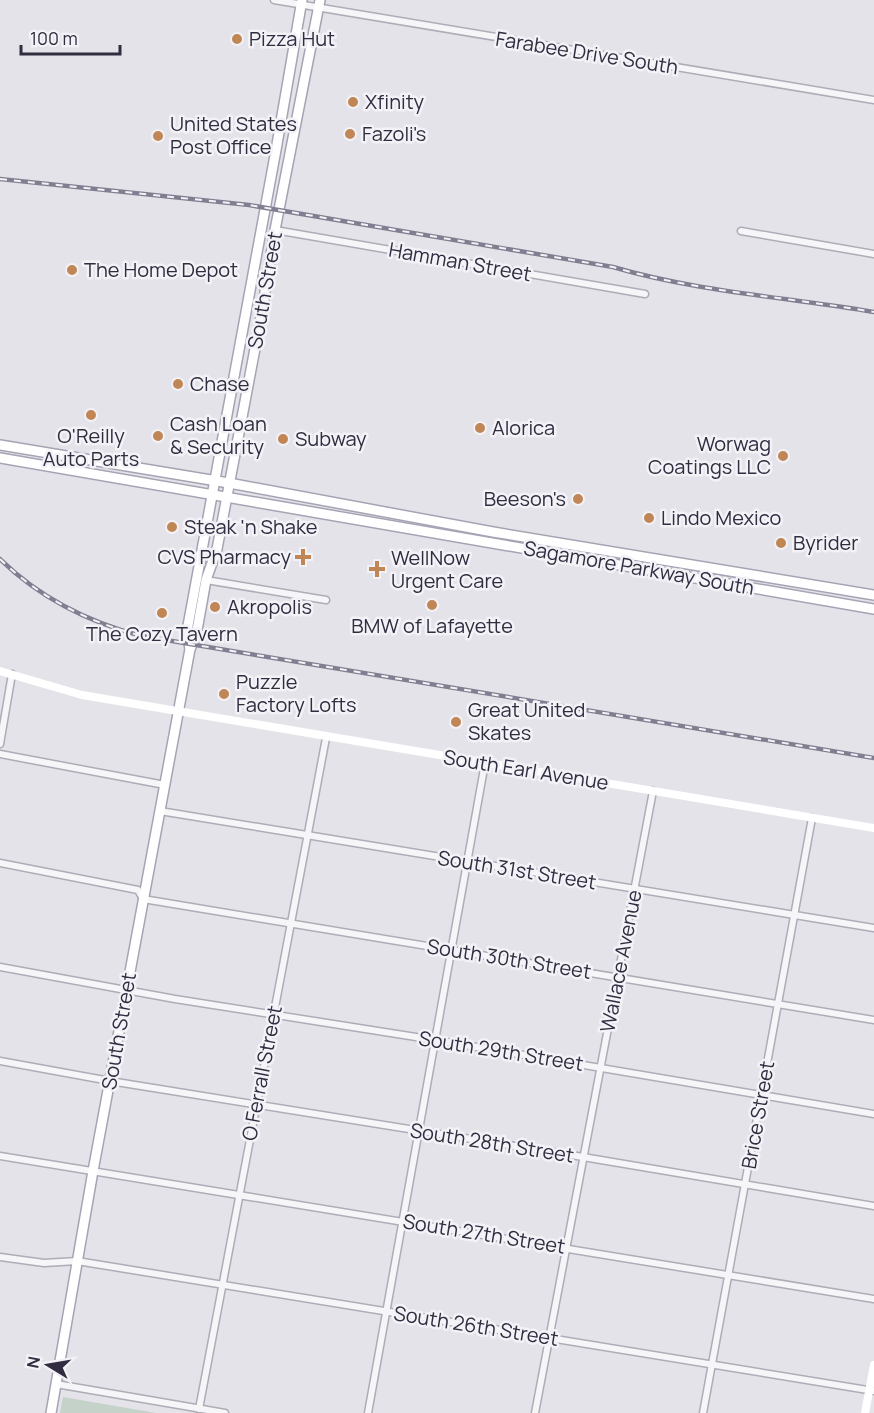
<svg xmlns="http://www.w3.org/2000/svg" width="874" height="1413" font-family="Manrope,sans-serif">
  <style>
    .green { fill: #c5d2c9 }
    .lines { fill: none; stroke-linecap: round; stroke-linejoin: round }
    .street-casing { stroke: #aeacb6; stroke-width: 9 }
    .primary-casing { stroke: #a7a3b4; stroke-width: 12 }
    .street { stroke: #f6f5f8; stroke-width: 6 }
    .secondary { stroke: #fff; stroke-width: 8 }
    .primary { stroke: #fff; stroke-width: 9 }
    .rail-casing { stroke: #827e91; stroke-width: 4.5 }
    .rail { stroke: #f3f2f7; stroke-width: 2; stroke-dasharray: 7; stroke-linecap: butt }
    .poi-dot { fill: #c18655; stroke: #f3f2f7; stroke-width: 2 }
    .labels { text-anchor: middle; stroke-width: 5; stroke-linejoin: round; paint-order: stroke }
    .poi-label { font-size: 20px; fill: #312c40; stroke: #f3f2f7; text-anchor: start }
    .street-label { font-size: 20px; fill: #312c40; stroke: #f3f2f7 }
  </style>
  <rect width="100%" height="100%" fill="#e4e3e9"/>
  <polygon class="green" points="63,1397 156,1413 60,1413"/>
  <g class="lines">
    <g class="street-casing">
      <g id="street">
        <polyline points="274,0 874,100"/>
        <polyline points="275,230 645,294"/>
        <polyline points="741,231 874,254"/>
        <polyline points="206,580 326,600"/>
        <polyline points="0,744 12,674"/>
        <polyline points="0,754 165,785"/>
        <polyline points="160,811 874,928"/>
        <polyline points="0,863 138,890 143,899 874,1020"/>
        <polyline points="0,967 175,999 435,1040 874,1114"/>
        <polyline points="0,1061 110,1081 577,1156 874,1206"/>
        <polyline points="0,1156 874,1299"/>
        <polyline points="0,1257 44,1263 77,1261 874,1391"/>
        <polyline points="56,1384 225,1413"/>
        <polyline points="199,1409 326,738"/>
        <polyline points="368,1413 485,763"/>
        <polyline points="535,1413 653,791"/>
        <polyline points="703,1413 812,818"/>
      </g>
    </g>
    <g class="primary-casing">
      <g id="primary">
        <polyline points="0,445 229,483 493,532 874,595"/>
        <polyline points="0,458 874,609"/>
        <polyline points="190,649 187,631 276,150 302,0"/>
        <polyline points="51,1413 93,1171 190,649 196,636 206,580 217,549 261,317 275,230 320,0"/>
      </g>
    </g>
    <use href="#street" class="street"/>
    <g class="secondary">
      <polyline points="0,671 82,695 874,828"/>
      <polyline points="865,1413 874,1365"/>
    </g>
    <use href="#primary" class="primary"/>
    <g class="rail-casing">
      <g id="rail">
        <path d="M0,179L249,205L613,267C698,292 787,297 874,312"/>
        <path d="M0,559C40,598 88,622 142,636L874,758"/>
      </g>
    </g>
    <use href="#rail" class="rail"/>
  </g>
  <g class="poi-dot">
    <circle cx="237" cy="39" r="6"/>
    <circle cx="353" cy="102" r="6"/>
    <circle cx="350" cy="134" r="6"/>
    <circle cx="158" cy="136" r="6"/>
    <circle cx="72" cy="270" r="6"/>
    <circle cx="178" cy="384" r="6"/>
    <circle cx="91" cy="415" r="6"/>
    <circle cx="480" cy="428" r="6"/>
    <circle cx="158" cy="436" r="6"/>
    <circle cx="283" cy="439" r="6"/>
    <circle cx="783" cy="456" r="6"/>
    <circle cx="578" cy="499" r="6"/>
    <circle cx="649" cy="518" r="6"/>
    <circle cx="172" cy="527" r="6"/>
    <circle cx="781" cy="543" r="6"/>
    <path d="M300 548h6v6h6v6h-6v6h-6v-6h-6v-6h6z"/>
    <path d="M374 560h6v6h6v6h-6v6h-6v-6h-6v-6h6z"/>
    <circle cx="432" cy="605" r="6"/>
    <circle cx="215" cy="607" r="6"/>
    <circle cx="162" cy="613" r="6"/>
    <circle cx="224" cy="694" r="6"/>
    <circle cx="456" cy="722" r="6"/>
  </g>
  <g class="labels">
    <g class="poi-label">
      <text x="249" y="46">Pizza Hut</text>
      <text x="365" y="109">Xfinity</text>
      <text x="170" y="131">United States<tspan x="170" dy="23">Post Office</tspan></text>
      <text x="362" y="141">Fazoli's</text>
      <text x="84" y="277">The Home Depot</text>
      <text x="190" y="391">Chase</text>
      <text x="170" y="431">Cash Loan<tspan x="170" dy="23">&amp; Security</tspan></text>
      <text x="492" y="435">Alorica</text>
      <text x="91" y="443" text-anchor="middle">O'Reilly<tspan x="91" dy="23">Auto Parts</tspan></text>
      <text x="295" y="446">Subway</text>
      <text x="771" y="451" text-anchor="end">Worwag<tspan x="771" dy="23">Coatings LLC</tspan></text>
      <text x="566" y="506" text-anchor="end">Beeson's</text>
      <text x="661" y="525">Lindo Mexico</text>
      <text x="184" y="534">Steak 'n Shake</text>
      <text x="793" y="550">Byrider</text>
      <text x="291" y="564" text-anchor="end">CVS Pharmacy</text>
      <text x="391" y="565">WellNow<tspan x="391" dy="23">Urgent Care</tspan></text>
      <text x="227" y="614">Akropolis</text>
      <text x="432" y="633" text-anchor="middle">BMW of Lafayette</text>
      <text x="162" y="641" text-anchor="middle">The Cozy Tavern</text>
      <text x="236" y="689">Puzzle<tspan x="236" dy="23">Factory Lofts</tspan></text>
      <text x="468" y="717">Great United<tspan x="468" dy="23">Skates</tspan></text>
    </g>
    <g class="street-label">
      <text transform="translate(587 53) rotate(9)" y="7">Farabee Drive South</text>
      <text transform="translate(460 262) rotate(10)" y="7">Hamman Street</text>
      <text transform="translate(265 290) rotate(-80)" y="7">South Street</text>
      <text transform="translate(639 568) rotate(10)" y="7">Sagamore Parkway South</text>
      <text transform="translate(526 770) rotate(9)" y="7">South Earl Avenue</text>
      <text transform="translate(517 870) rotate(9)" y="7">South 31st Street</text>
      <text transform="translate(509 959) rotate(9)" y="7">South 30th Street</text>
      <text transform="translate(621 961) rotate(-79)" y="7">Wallace Avenue</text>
      <text transform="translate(119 1031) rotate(-80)" y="7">South Street</text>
      <text transform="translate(501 1051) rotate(9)" y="7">South 29th Street</text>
      <text transform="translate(262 1073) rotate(-79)" y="7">O Ferrall Street</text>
      <text transform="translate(758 1115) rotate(-80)" y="7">Brice Street</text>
      <text transform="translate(492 1143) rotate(9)" y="7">South 28th Street</text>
      <text transform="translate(484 1234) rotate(9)" y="7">South 27th Street</text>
      <text transform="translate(476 1326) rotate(9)" y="7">South 26th Street</text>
    </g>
  </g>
  <g transform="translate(48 1365) rotate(281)" stroke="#f3f2f7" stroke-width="4.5" paint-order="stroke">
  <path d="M0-4.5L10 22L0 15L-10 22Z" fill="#312c40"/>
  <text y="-9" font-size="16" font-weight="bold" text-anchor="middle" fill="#312c40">N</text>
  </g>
  <path d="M21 45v9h99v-9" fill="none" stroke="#312c40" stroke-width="3"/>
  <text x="30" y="45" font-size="18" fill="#312c40" stroke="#f3f2f7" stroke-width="4.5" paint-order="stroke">100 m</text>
</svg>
